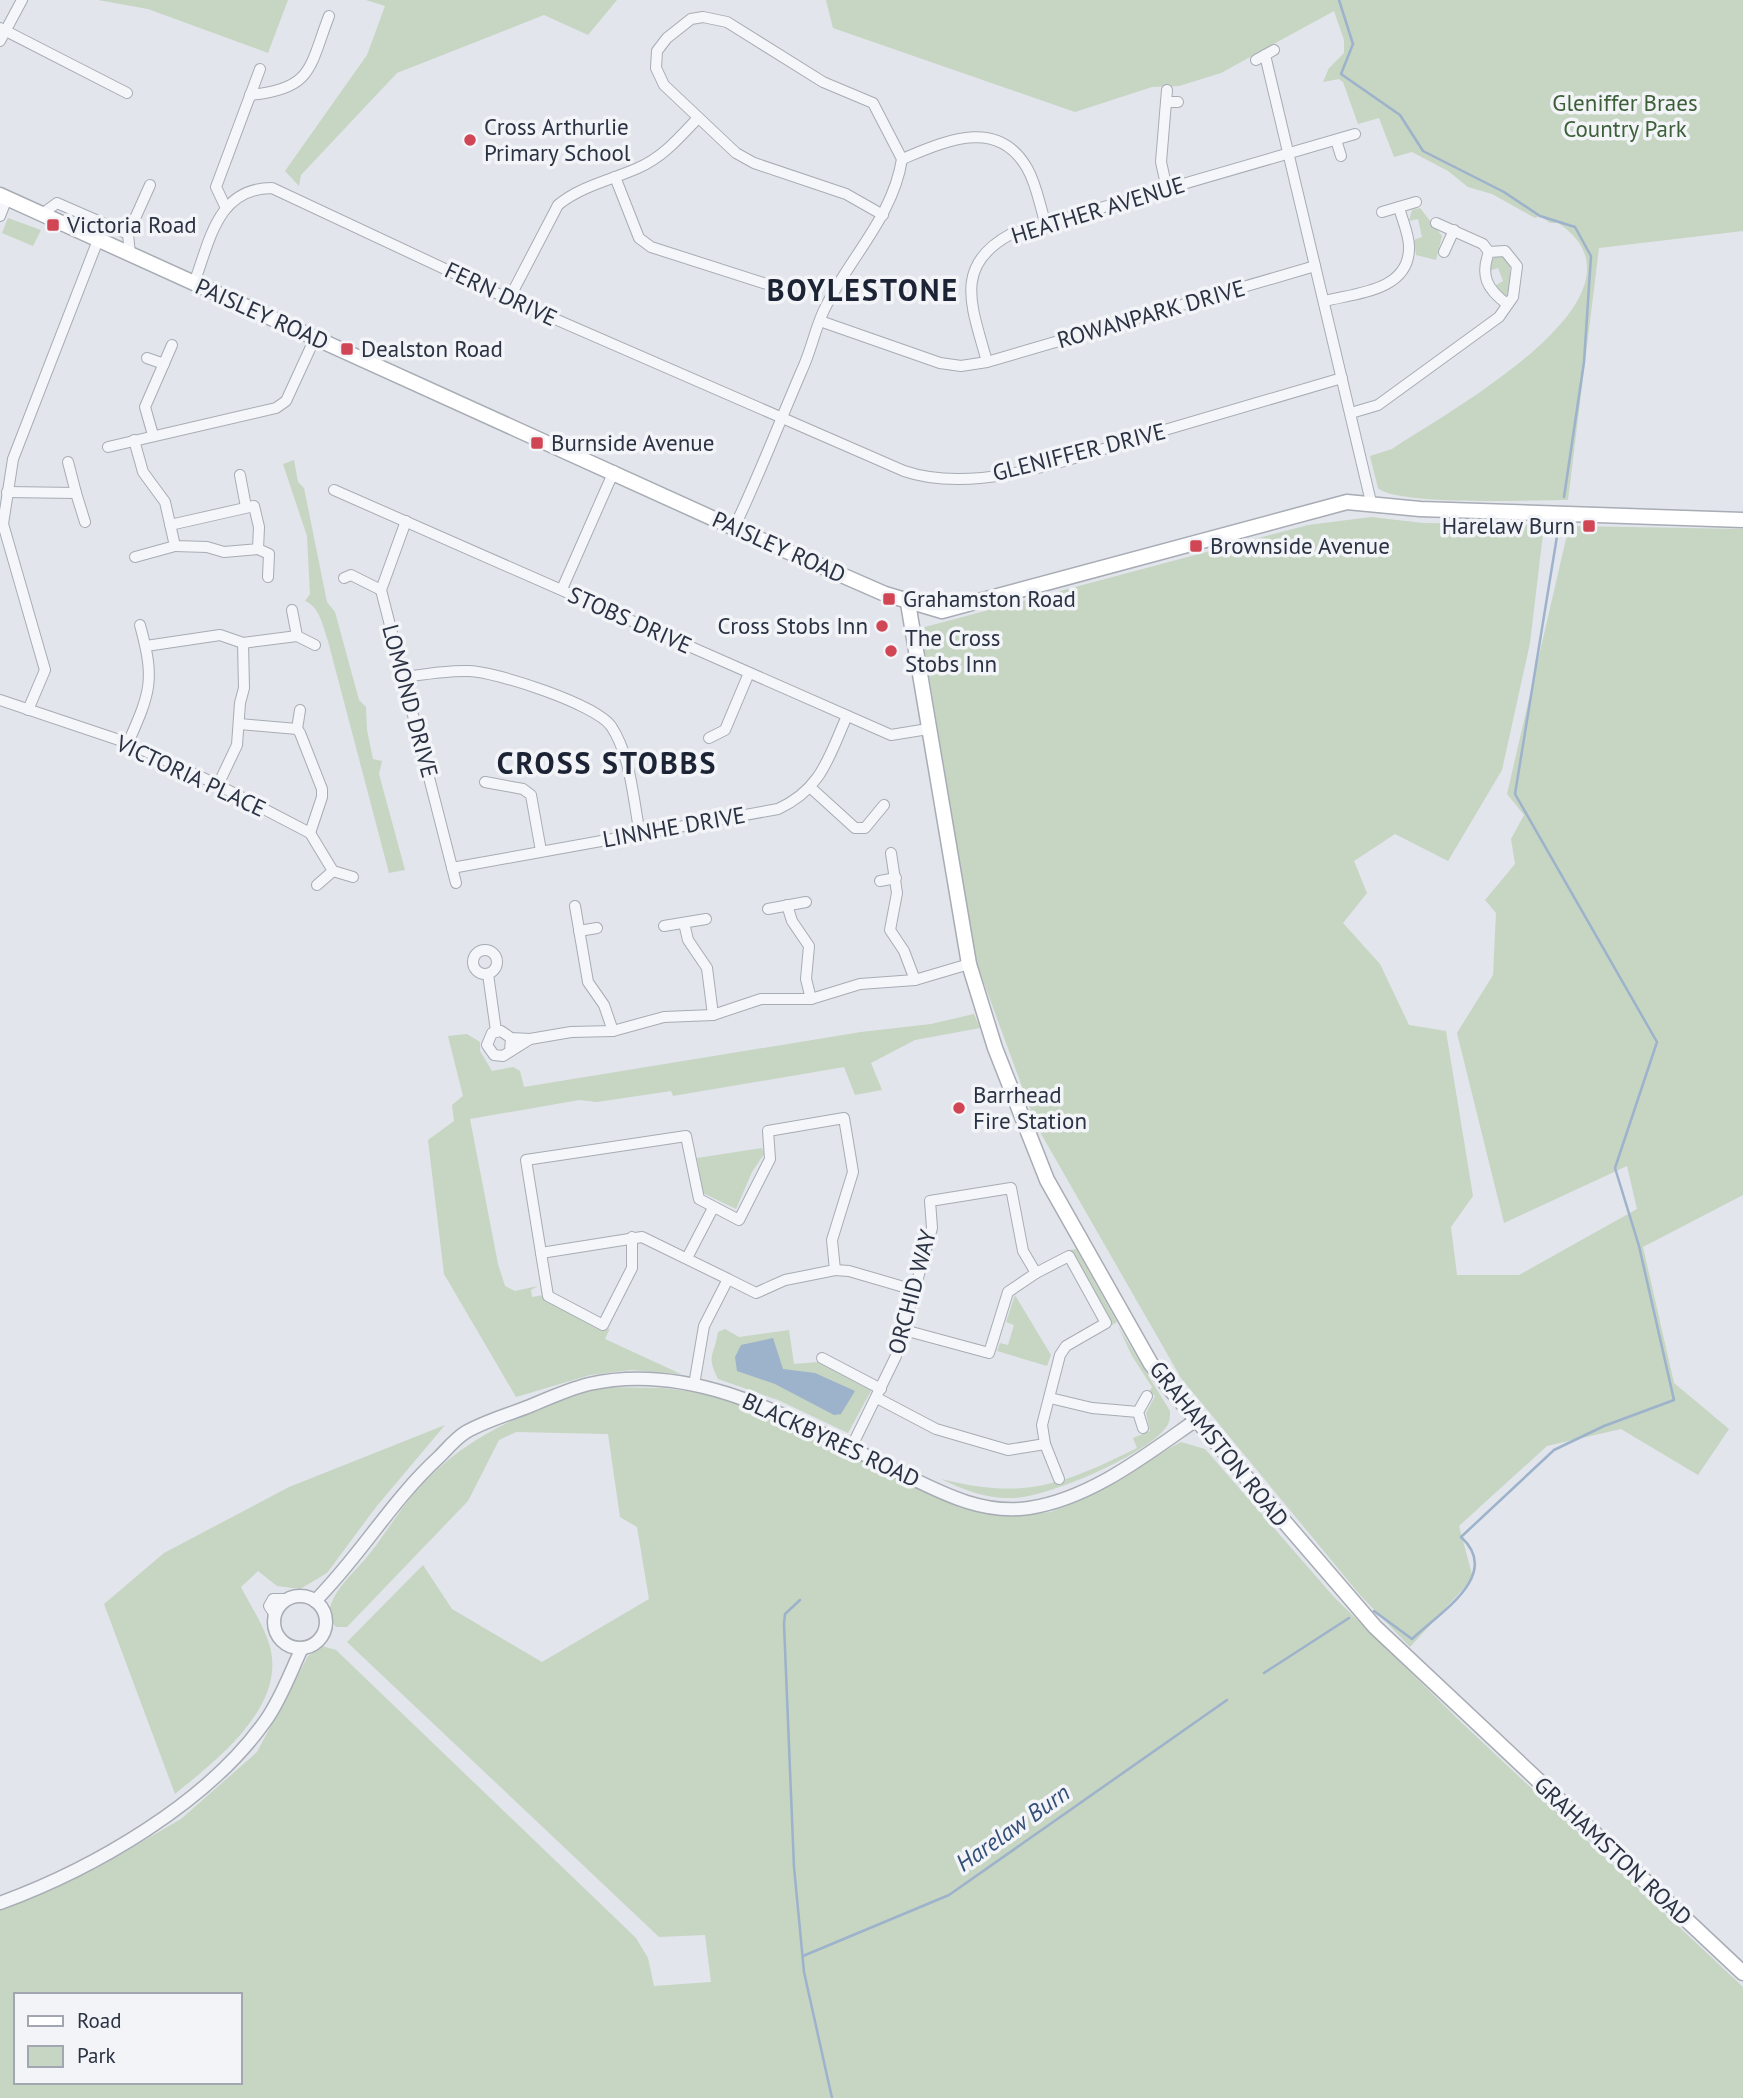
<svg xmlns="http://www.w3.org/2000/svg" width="1743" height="2098" font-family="'PT Sans',sans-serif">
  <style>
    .green { fill: #c7d5c3; fill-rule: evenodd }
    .water { fill: #9db2cb }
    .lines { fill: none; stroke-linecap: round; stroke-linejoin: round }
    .stream { stroke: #9db2cb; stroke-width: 2.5 }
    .minor-casing { stroke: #a7acb5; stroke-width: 12 }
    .tertiary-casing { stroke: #a7acb5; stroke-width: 15 }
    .secondary-casing { stroke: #a7acb5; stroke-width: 17 }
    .minor { stroke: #f5f6f9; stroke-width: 10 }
    .tertiary { stroke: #f5f6f9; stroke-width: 12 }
    .secondary { stroke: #fff; stroke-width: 14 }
    .poi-dot { fill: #d14655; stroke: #f2f4f8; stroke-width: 2.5 }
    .labels { text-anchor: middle; stroke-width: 7; stroke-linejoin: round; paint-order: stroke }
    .park-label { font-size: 23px; fill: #3d5f37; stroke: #f2f4f8 }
    .poi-label { font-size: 23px; fill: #2a3243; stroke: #f2f4f8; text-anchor: start }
    .street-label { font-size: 23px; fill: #2a3243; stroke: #f2f4f8 }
    .water-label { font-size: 24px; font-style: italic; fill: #334f78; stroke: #f2f4f8 }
    .district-label { font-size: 30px; font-weight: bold; letter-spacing: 2px; fill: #1c2334; stroke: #f2f4f8 }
  </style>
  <rect width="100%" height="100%" fill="#e2e5eb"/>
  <g class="green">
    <polygon points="98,0 288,0 268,53 148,9"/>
    <polygon points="366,0 617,0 588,35 544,15 397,73 301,175 299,186 285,171 367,55 385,6"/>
    <path d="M826,0H1743V231L1599,248L1568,500C1536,500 1397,506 1378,488L1370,456L1392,449C1442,415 1666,295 1558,223H1550L1540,216L1535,218L1492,194L1468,187L1448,171L1412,152L1394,157L1379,118L1358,124L1343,82L1339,79L1323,82L1329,68L1344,53V40L1334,11L1221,73L1179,86L1152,87L1075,112L833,28Z"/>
    <polygon points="1420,208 1442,236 1436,260 1416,255 1414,240 1422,237 1418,219 1409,221 1412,210"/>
    <polygon points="8,218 41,230 33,246 2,233"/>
    <polygon points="1500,254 1510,259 1510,293 1505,296 1495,286 1503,281 1498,268 1489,271 1491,259"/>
    <path d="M294,460L298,482L304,488L327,602L335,612L359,700L366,707L367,730L373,759L382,761L379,774L405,870L389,873L328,641C323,627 320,607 305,601L310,594L307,536L283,464Z"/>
    <polygon points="1371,517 1423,523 1544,525 1530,643 1502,770 1448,861 1395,834 1354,861 1367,893 1343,923 1380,964 1409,1025 1446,1031 1473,1196 1451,1227 1457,1275 1519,1275 1637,1209 1627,1166 1504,1223 1457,1033 1493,975 1496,913 1485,900 1515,864 1511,839 1524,815 1507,794 1569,526 1743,529 1743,1195 1643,1247 1674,1383 1729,1429 1698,1475 1621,1429 1547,1446 1459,1526 1473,1578 1410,1647 1360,1595 1181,1378 1036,1125 976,961 921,628 1308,525"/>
    <polygon points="974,1014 980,1028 915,1040 871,1063 882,1090 855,1095 844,1067 673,1096 671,1091 597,1102 579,1100 470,1119 498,1264 505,1286 515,1291 538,1286 531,1290 532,1297 543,1295 544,1300 604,1331 610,1328 605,1339 681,1374 631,1370 590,1375 516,1397 444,1274 428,1140 454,1121 452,1105 463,1096 448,1036 467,1034 480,1042 480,1051 492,1071 513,1067 520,1071 524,1087 861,1032 931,1024"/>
    <polygon points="762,1148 764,1154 752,1172 736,1209 703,1193 697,1158"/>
    <polygon points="1076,1249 1117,1322 1112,1325 1070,1250"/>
    <polygon points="1015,1295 1051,1355 1047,1366 997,1351 1000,1343 1008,1345 1014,1325 1006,1322"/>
    <path d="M1118,1326L1170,1411C1170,1417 1170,1422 1167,1426C1149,1454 1046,1498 1013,1498C986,1499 964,1490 941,1479C1025,1500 1062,1485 1137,1448L1133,1438L1150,1431L1146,1413L1155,1396L1149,1392L1152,1387L1132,1356Z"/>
    <path d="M725,1329L739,1337L789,1330L794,1364L818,1362L872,1389L848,1433L778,1400L718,1379C706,1355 714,1357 718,1332Z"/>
    <path d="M605,1387L663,1388L718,1395L783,1420L960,1508L1010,1516L1051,1512L1075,1501L1181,1442L1205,1449L1334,1597L1462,1723L1743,1987V2098H0V1908L95,1869L181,1819L257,1752L308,1656L322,1646L336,1650L636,1938L648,1958L654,1986L711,1982L705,1935L659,1937L347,1642L423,1565L452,1609L542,1662L649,1599L637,1527L620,1517L608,1434L516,1432L499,1440L468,1501L347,1627H336L328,1618C331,1589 354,1574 371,1552C385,1534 397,1514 412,1496C461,1436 533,1407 605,1387ZM16,1995H240V2082H16Z"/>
    <path d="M445,1425L376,1507L327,1573L300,1589L277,1586L258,1571L241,1587C251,1607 266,1628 271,1651C283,1710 214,1762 175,1794L104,1604L164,1553L289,1487Z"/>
  </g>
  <polygon class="water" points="773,1338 783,1369 815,1373 855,1391 841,1414 834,1415 775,1384 737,1371 735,1357 741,1345"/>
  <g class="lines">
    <g class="stream">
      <polyline points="1339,0 1353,44 1341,74 1400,115 1423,151 1504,192 1540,216 1575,227 1591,256 1584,362 1564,497"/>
      <polyline points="800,1600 785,1614 784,1624 794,1867 804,1972 832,2098"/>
      <path d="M1374,1611L1412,1639C1439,1613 1503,1575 1461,1537L1554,1450L1604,1426L1674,1400L1639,1246L1615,1168L1657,1042L1515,794L1559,524"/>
      <polyline points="1264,1673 1349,1618"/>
      <polyline points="803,1956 949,1895 1227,1700"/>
    </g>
    <g class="minor-casing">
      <g id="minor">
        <polyline points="0,28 127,93"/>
        <polyline points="0,41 22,0"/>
        <polyline points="1265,55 1371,502"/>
        <polyline points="1256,60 1274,50"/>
        <path d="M250,95C313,89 309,68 329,16"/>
        <polyline points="1166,102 1178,102"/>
        <polyline points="1336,140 1341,156"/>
        <path d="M902,159C944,142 997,116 1027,168C1037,185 1040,207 1046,225"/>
        <polyline points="615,177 639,238 651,247 779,288"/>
        <polyline points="1167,189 1161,162 1167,90"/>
        <polyline points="225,206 216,187 260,69"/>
        <polyline points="1382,212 1416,202"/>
        <polyline points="42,214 57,203 128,234"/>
        <polyline points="0,216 7,198"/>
        <polyline points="1436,223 1483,244 1489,252"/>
        <polyline points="1444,252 1454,230"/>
        <polyline points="130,254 128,234 150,185"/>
        <path d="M194,283C210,241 217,188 272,188L509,299L904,471C980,497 1083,454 1158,432C1219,414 1280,396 1342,378"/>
        <path d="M509,299L558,205C581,186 611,180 638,168C663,157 679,138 697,119"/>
        <path d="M1325,301C1356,293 1408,291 1409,249C1410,236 1402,220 1399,207"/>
        <polyline points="820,321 940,363 961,366 987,362 1315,266"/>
        <polyline points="147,358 164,364"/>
        <path d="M987,362C973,309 951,266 1011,234L1355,134"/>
        <path d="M1351,413L1378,405L1499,317L1513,297L1517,266L1505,251L1489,252C1480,276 1487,289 1507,304"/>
        <polyline points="153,435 145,407 172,345"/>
        <polyline points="134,440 143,472 165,502 175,546 207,547 224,552 258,549 259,527 254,506 170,525"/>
        <polyline points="108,447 276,408 286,401 315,338"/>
        <polyline points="68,462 76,493"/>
        <polyline points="240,475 246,507"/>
        <polyline points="334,490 891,735 928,729"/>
        <polyline points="7,492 76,493 85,522"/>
        <polyline points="406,521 381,590 456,883"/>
        <path d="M734,528C759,476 779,423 802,370C811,351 815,329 824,310C849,258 893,217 902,159L873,103L823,82L727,22L703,17L691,19L667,38L657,51L656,68L664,85L736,153L754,163L846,194L883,215"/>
        <polyline points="258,549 269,554 268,577"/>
        <polyline points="135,557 175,546"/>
        <polyline points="344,578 351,575 381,590"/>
        <polyline points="562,589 614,471"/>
        <polyline points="292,610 297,636"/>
        <polyline points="146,646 220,635 243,643 297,636 315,645"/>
        <path d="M405,677C426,674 448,670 469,671C497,672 595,704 611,726C631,756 633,799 640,834"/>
        <polyline points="0,700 128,743 218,785 310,833 333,871 317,885"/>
        <polyline points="28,710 45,670 3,524 13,459 98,240"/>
        <polyline points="240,724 297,729 300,733 322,789 322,797 310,833"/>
        <polyline points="297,729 300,710"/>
        <polyline points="709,738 725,730 749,673"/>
        <path d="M128,743C151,691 155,680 140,625"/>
        <polyline points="485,782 523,789 531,795 541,851"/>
        <polyline points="218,785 237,745 240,703 244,688 243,643"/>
        <polyline points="811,788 855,828 865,828 884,805"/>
        <polyline points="891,853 897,893 890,930 904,951 915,980"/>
        <path d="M452,868L778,809C822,789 829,756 847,716"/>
        <polyline points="333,871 353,877"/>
        <polyline points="880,881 896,878"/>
        <polyline points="787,905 792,921 809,946 806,979 811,999"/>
        <polyline points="575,906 588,982 604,1005 613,1031"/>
        <polyline points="768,909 806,902"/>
        <polyline points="684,923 688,940 707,968 713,1015"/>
        <polyline points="664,926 706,919"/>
        <polyline points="579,931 597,928"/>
        <circle cx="485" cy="962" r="12"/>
        <polyline points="488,974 496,1031"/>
        <polyline points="530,1039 571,1032 613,1031 664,1017 713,1015 761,999 811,999 860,984 915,980 969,964"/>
        <polyline points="510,1051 511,1038 501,1031 492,1033 487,1045 494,1055 503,1056 530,1039 511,1038"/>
        <polyline points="541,1253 548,1296 603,1325 632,1268 632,1237"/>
        <polyline points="687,1258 713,1208"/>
        <polyline points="835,1270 849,1271 914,1290"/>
        <polyline points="904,1330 989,1353 1008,1292 1036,1273"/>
        <polyline points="822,1358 881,1389"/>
        <polyline points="694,1385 704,1326 728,1279 642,1237 541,1253 526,1160 686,1136 699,1199 739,1220 770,1159 768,1131 844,1118 853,1172 832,1240 835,1270 785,1280 756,1293 728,1279"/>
        <polyline points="1050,1398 1092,1408 1138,1412"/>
        <polyline points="1143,1428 1138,1412 1147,1396"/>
        <polyline points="1045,1444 1059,1479"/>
        <polyline points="851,1448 896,1356 932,1228 930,1201 1011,1188 1023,1251 1036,1273 1069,1256 1106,1323 1066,1346 1060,1355 1042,1425 1045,1444 1008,1450 936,1429 877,1398"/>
        <polyline points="275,1615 269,1606 273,1599 288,1599"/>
      </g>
    </g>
    <g class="tertiary-casing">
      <g id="tertiary">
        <circle cx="300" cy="1622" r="26"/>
        <path d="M315,1601C361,1555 391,1501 439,1457C447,1449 456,1438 466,1432C485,1421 510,1414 530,1406C549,1398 569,1389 589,1384C700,1359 804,1426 899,1472C940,1492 981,1515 1029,1508C1090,1499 1146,1455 1196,1420"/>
        <path d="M0,1903C93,1869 208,1803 266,1720C281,1699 291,1671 302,1648"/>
      </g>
    </g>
    <g class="secondary-casing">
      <g id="secondary">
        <polyline points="0,195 734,528 885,594 942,611 1347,502 1420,509 1743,520"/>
        <polyline points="908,603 969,964 995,1048 1047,1180 1151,1364 1171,1390 1375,1627 1743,1973"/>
      </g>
    </g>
    <use href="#minor" class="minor"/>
    <use href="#tertiary" class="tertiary"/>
    <use href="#secondary" class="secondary"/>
  </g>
  <g class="poi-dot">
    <circle cx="470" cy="140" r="7"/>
    <rect x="46" y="218" width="14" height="14" rx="3.5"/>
    <rect x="340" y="342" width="14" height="14" rx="3.5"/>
    <rect x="530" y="436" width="14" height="14" rx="3.5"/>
    <rect x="1582" y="519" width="14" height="14" rx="3.5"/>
    <rect x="1189" y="539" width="14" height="14" rx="3.5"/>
    <rect x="882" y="592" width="14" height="14" rx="3.5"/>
    <circle cx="882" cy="626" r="7"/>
    <circle cx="891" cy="651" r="7"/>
    <circle cx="959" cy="1108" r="7"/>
  </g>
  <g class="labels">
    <g class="park-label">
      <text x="1625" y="111">Gleniffer Braes<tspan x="1625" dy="26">Country Park</tspan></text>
    </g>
    <g class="poi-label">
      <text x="484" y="135">Cross Arthurlie<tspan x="484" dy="26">Primary School</tspan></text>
      <text x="67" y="233">Victoria Road</text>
      <text x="361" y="357">Dealston Road</text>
      <text x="551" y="451">Burnside Avenue</text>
      <text x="1575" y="534" text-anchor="end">Harelaw Burn</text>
      <text x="1210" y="554">Brownside Avenue</text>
      <text x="903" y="607">Grahamston Road</text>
      <text x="868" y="634" text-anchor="end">Cross Stobs Inn</text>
      <text x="905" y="646">The Cross<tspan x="905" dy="26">Stobs Inn</tspan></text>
      <text x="973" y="1103">Barrhead<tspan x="973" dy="26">Fire Station</tspan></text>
    </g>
    <g class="street-label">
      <text transform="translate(1098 210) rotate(-17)" y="8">HEATHER AVENUE</text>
      <text transform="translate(501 294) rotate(25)" y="8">FERN DRIVE</text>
      <text transform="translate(262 314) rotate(24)" y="8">PAISLEY ROAD</text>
      <text transform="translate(1151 314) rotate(-16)" y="8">ROWANPARK DRIVE</text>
      <text transform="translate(1079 452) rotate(-14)" y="8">GLENIFFER DRIVE</text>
      <text transform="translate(779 547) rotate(24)" y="8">PAISLEY ROAD</text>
      <text transform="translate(630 620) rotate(24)" y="8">STOBS DRIVE</text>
      <text transform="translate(410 701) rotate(75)" y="8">LOMOND DRIVE</text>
      <text transform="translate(191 776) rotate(25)" y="8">VICTORIA PLACE</text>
      <text transform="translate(674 827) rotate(-10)" y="8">LINNHE DRIVE</text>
      <text transform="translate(912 1292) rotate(-75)" y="8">ORCHID WAY</text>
      <text transform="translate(831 1440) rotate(25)" y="8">BLACKBYRES ROAD</text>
      <text transform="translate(1219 1444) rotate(51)" y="8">GRAHAMSTON ROAD</text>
      <text transform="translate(1613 1851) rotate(43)" y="8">GRAHAMSTON ROAD</text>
    </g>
    <g class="water-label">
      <text transform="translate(1013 1828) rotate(-35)" y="8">Harelaw Burn</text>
    </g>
    <g class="district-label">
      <text x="863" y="301">BOYLESTONE</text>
      <text x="607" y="774">CROSS STOBBS</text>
    </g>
  </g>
  <rect x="14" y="1993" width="228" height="91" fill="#f2f4f8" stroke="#a2a6b0" stroke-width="2"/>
  <rect x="28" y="2016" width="35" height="10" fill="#ffffff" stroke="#a2a6b0" stroke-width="2"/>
  <text x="77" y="2028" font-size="21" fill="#2a3243">Road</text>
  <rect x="28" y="2046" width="35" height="21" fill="#c7d5c3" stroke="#a2a6b0" stroke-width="2"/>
  <text x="77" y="2063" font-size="21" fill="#2a3243">Park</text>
</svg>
